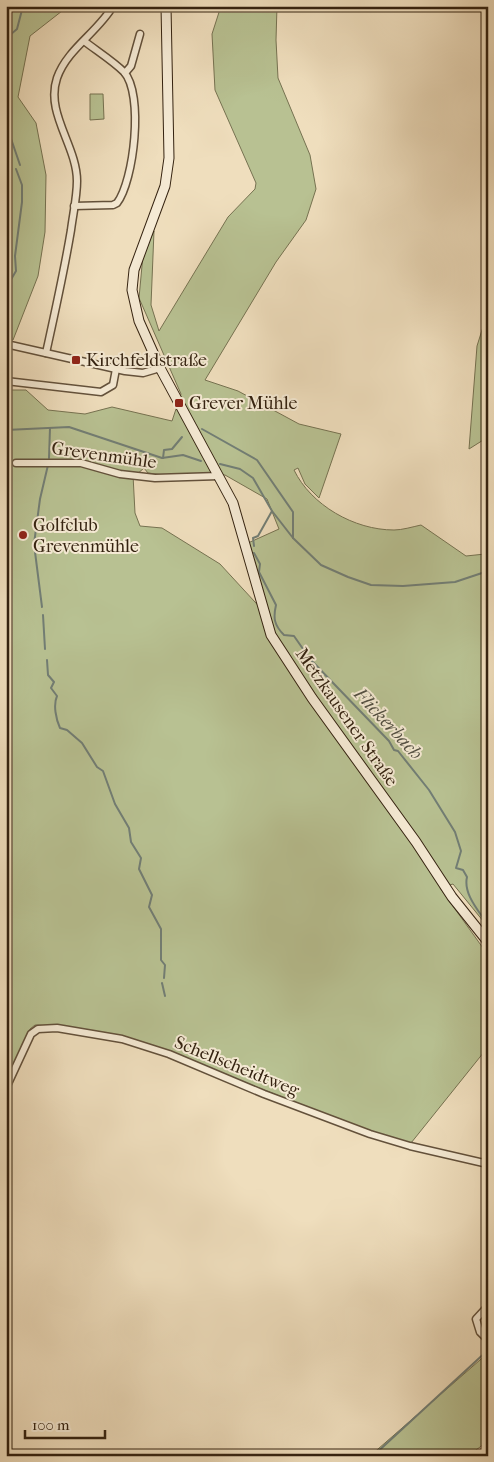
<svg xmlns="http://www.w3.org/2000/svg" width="494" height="1462" font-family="'IM FELL French Canon',serif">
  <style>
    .green { fill: #b8c192; stroke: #767251; fill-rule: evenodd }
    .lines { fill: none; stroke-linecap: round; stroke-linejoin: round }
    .stream { stroke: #727e75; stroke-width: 2 }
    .street-casing { stroke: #63513b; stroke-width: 9 }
    .secondary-casing { stroke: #342210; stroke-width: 11 }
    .street { stroke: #f5ead4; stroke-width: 6 }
    .secondary { stroke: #f5ead4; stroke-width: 9 }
    .poi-dot { fill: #8f2418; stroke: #f5ead4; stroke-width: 2 }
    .labels { text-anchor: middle; stroke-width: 4; stroke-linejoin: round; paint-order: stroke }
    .poi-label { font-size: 18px; fill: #342210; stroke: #f5ead4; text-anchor: start }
    .street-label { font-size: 18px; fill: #342210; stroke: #f5ead4 }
    .water-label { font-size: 19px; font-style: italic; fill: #535043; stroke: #f5ead4 }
  </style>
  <rect width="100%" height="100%" fill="#efdebd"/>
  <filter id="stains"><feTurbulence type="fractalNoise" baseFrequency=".004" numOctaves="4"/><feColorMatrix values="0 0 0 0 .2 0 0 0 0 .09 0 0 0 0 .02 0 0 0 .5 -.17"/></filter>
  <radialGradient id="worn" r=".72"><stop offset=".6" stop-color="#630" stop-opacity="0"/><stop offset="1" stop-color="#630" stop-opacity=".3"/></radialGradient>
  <g class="green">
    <polygon points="6,6 64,6 62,11 30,36 18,97 36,123 46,175 45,232 38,276 13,340 6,338 6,245 11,205 6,177"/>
    <path d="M221,6H277L276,40L278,78L310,155L316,189L306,220L276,262L205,380L238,391L299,424L341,434L319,498L305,484L298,468L294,470C311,505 354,530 394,530C402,530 412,527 421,525L466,556L485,554L488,557V927L453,884L440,888L488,955V1047L411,1143L371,1132L152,1046L50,1026L35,1025L30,1029L6,1081V464L55,460L6,462V397L12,390H26L48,410L85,414L112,407L172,421L181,394L139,298L143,255L154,231L151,305L159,331L228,217L255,189L256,183L215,90L212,34ZM78,460L136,475L144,468L148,473L182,477L225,475L267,499L279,529L248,543L266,614L220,564L162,528L140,526L135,513L133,475Z"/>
    <polygon points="90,94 103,94 104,119 90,120"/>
    <polygon points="488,311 488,437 469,449 477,346"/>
    <polygon points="488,1353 488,1441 468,1456 370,1456"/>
  </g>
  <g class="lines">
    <g class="stream">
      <polyline points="6,45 10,35 17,29 23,6"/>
      <polyline points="6,124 20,165"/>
      <polyline points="6,288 16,271 15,256 22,202 22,185 16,169"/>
      <polyline points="202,429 257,460 293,512 293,538"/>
      <polyline points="6,430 69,427 162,458 183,455 201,461"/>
      <polyline points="49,458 50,428"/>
      <polyline points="163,458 164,450 172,449 182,437"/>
      <polyline points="220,464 240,469 253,478 272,511 293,538 321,565 348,577 371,585 403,586 455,582 488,571"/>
      <polyline points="254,546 253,538 258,536 272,511"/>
      <path d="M254,553L260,564L259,572L276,605C273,618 274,625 284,635L294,636L310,659L389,741L394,750L398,751L429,790L455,832L461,851L456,868L463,870L467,877C463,894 479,911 488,925"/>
      <polyline points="42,607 34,544 40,499 48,465"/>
      <polyline points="43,615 45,649"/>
      <path d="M47,660L48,675L54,682L51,688L57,696C53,705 56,719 60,728L67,730L82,743L97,767L103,771L115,804L129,828L131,842L141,858L139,869L152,895L149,907L161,929V960L165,965L164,978"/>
      <polyline points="162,983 165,996"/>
      <polyline points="373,1456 488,1350"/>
    </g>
    <g class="street-casing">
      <g id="street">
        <polyline points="125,73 131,66 140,34"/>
        <path d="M74,206L113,205L117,203C134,181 144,94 124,72C113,61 97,51 84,41"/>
        <polyline points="6,344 125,371 143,373 160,368"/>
        <path d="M46,353C55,312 64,272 71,230C73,214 77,197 77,181C77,146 45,113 57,78C67,49 98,32 113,6"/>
        <polyline points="6,381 101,392 113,385 116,369"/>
        <polyline points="16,463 81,463 120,474 155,478 219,476"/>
        <polyline points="6,1088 31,1034 38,1029 57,1028 122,1039 169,1054 264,1094 370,1134 410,1146 488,1164"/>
        <polyline points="488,1306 476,1319 480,1332 488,1340"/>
      </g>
    </g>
    <g class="secondary-casing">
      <polyline id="secondary" points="166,6 169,158 165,186 134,270 132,290 139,321 160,368 233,503 271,635 312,698 416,842 452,897 488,942"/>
    </g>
    <use href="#street" class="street"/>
    <use href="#secondary" class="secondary"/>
  </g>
  <g class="poi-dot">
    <rect x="71" y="355" width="10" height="10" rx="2.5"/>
    <rect x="174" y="398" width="10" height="10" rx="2.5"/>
    <circle cx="23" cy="535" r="5"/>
  </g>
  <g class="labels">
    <g class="poi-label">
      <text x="86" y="366">Kirchfeldstraße</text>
      <text x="189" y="409">Grever Mühle</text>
      <text x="33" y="531">Golfclub<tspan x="33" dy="21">Grevenmühle</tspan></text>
    </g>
    <g class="street-label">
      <text transform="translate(104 455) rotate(8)" y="6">Grevenmühle</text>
      <text transform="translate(347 717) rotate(55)" y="6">Metzkausener Straße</text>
      <text transform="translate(237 1066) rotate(22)" y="6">Schellscheidtweg</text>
    </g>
    <g class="water-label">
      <text transform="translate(389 723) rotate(47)" y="7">Flickerbach</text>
    </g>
  </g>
  <rect width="494" height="1462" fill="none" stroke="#efdebd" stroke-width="25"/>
  <rect x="8" y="8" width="479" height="1447" fill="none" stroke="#342210" stroke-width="2.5"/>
  <rect x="12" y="12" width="469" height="1437" fill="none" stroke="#342210"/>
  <path d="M25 1430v8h80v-8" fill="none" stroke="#342210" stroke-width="2.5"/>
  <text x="32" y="1430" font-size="15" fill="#342210" stroke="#f5ead4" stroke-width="4" paint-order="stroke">100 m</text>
  <rect width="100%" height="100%" filter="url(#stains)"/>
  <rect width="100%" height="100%" fill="url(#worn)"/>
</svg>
